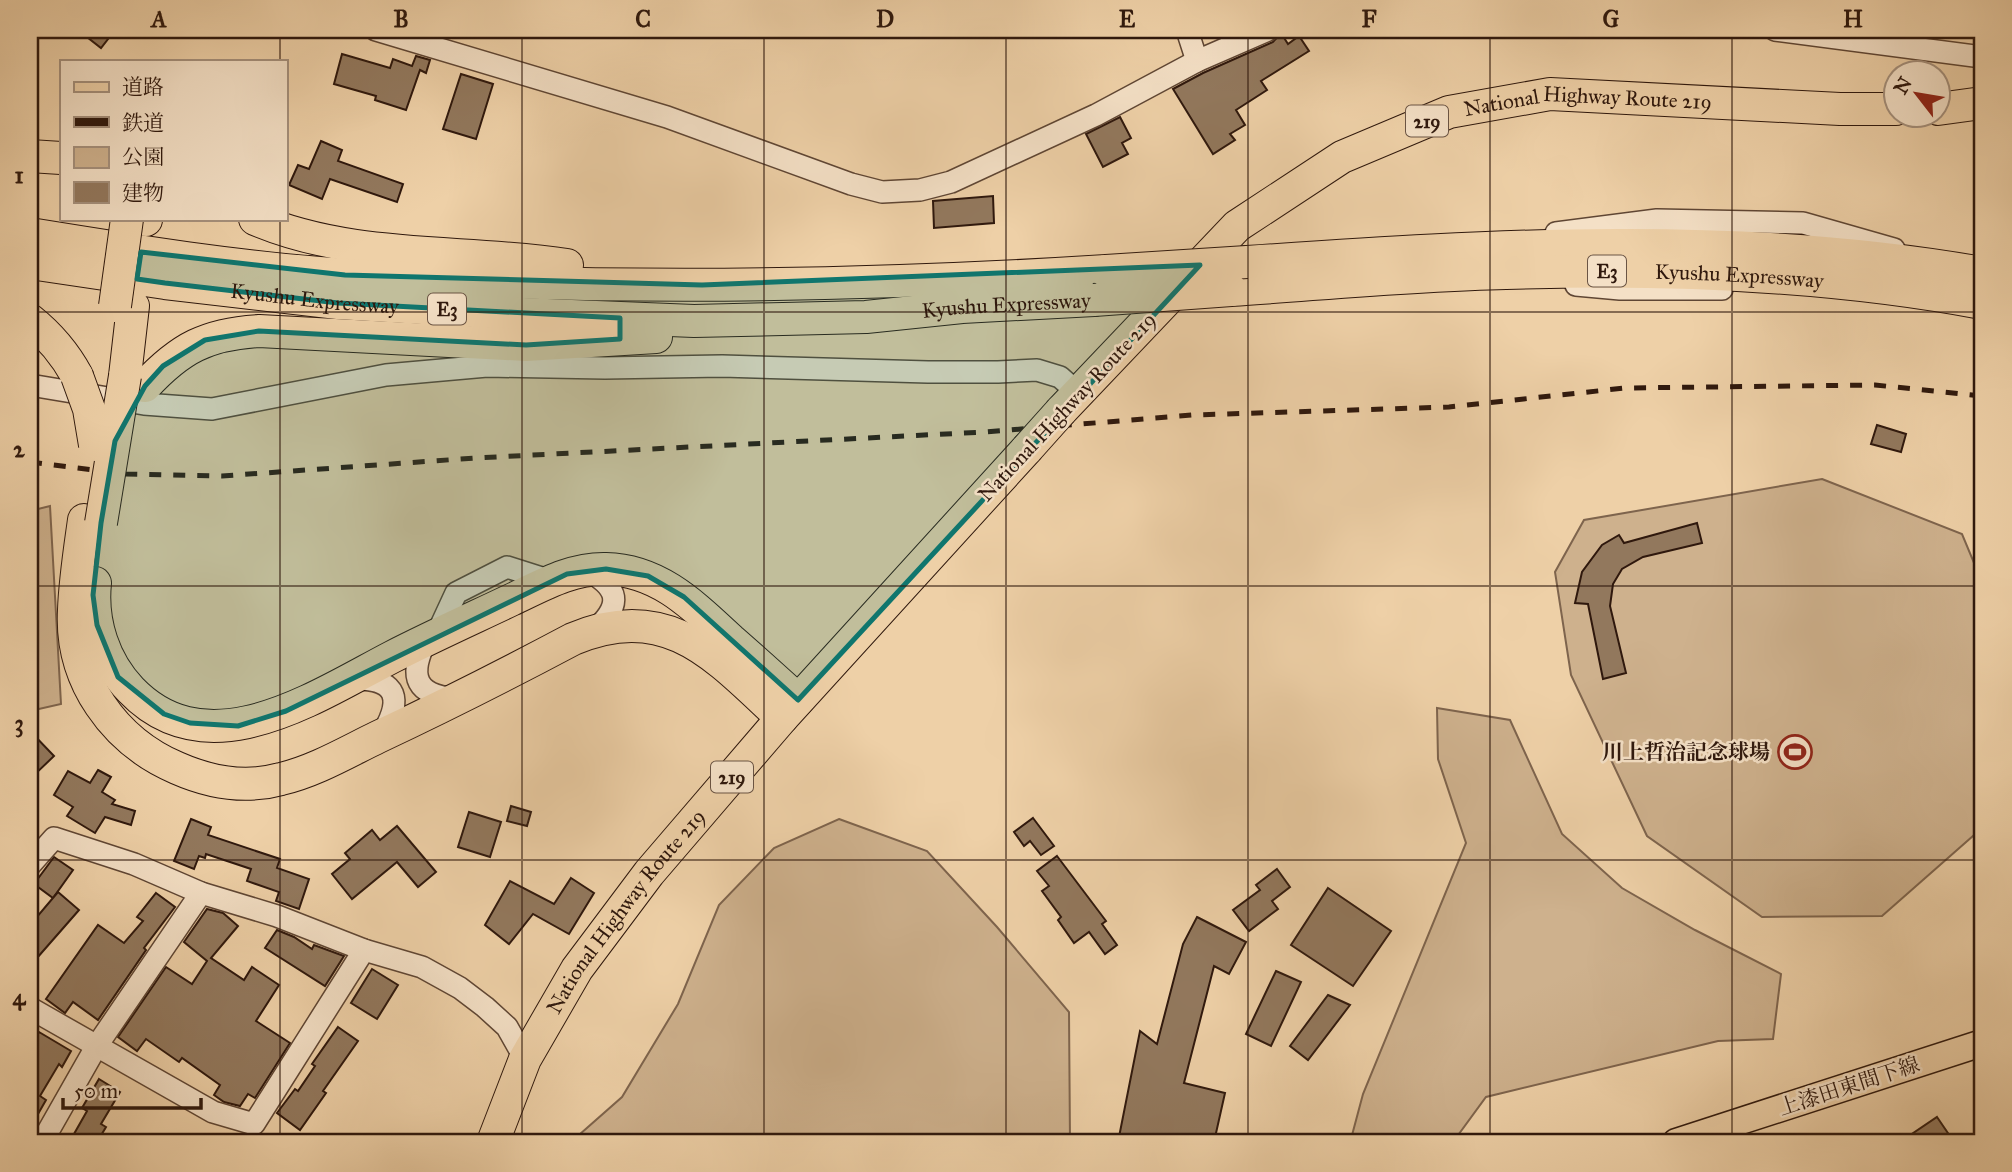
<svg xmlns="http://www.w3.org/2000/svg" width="2012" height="1172" font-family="'IM FELL Great Primer','Noto Serif JP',serif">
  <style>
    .green { fill: #ceb18d; stroke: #7e644d; stroke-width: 2 }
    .building { fill: #92785d; stroke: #2f180d; stroke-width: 2 }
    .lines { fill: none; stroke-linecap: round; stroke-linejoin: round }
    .minor-casing { stroke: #5f4634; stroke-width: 24 }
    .major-casing { stroke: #2f180d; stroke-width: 29 }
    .highway-casing { stroke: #2f180d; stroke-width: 34 }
    .minor { stroke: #f4e0c6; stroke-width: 21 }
    .major { stroke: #eed0a7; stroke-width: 26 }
    .highway { stroke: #eed0a7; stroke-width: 32 }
    .rail { stroke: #2f180d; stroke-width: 5; stroke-dasharray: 12 12; stroke-linecap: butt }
    .highway-bridge-casing { stroke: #2f180d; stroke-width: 34; stroke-linecap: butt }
    .highway-bridge { stroke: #eed0a7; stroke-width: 32 }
    .marked { fill: #0f766e; fill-opacity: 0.2; stroke: #0f766e; stroke-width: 5; stroke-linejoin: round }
    .grid { fill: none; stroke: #2f180d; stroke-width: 2; stroke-opacity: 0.55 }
    .labels { text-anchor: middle; stroke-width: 5; stroke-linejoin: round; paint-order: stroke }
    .shield { fill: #f4e0c6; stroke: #6a5444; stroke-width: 2 }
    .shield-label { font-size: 19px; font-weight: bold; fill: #2f180d }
    .street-label { font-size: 21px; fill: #2f180d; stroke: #f4e0c6 }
    .poi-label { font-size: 21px; font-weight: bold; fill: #2f180d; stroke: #f4e0c6; text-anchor: end }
    .neatline { fill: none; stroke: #2f180d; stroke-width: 2.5 }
    .grid-label { font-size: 23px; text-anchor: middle; font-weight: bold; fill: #2f180d }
  </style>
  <rect width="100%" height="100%" fill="#eed0a7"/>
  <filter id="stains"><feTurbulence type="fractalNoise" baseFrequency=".00286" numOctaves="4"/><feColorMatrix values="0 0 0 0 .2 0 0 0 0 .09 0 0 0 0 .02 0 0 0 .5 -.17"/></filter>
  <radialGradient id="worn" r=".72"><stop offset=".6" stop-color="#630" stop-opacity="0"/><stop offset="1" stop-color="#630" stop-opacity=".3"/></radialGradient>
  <g class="green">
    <polygon points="1822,479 1962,534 1982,582 1982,828 1882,916 1762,917 1647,836 1571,675 1555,572 1584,520"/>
    <polygon points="50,506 61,704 30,711 30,511"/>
    <polygon points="1437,708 1510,720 1562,834 1622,888 1695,930 1781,974 1773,1039 1718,1041 1486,1097 1453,1142 1354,1142 1351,1139 1363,1094 1466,843 1438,759"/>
    <polygon points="839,819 927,851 997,927 1069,1012 1070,1142 571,1142 622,1097 678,1004 719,905 774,848"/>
  </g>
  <g class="building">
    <polygon points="78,30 115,30 101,48"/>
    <polygon points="1281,33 1288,44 1299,36 1309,51 1261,81 1267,90 1236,110 1245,125 1230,134 1235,140 1213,154 1173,89 1203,73 1273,42"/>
    <polygon points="342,54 390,68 393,59 412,66 416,56 430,60 426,73 420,70 406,110 375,100 376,96 334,84"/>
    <polygon points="461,74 493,84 476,139 443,129"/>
    <polygon points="1120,117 1131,138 1122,143 1128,154 1103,167 1086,134"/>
    <polygon points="321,141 342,150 338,161 403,184 397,202 330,179 322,199 289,185 298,165 309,169"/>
    <polygon points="993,196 994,223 934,228 933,201"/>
    <polygon points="1877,425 1906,434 1901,452 1871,444"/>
    <polygon points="1697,523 1702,543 1643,557 1622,569 1613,584 1610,606 1626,673 1603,679 1588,604 1575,603 1582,572 1602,545 1619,535 1624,543"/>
    <polygon points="30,731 54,756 30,779"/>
    <polygon points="98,770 111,777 102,792 115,800 112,804 135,811 131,825 105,817 95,833 67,816 73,807 54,795 68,771 90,783"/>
    <polygon points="511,806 531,812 527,826 507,821"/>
    <polygon points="469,812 501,822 490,857 458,847"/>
    <polygon points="1033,818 1054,846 1041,855 1030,841 1024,846 1014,832"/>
    <polygon points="191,819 211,827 208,835 280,859 277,868 309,879 299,909 276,901 279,892 247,881 251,869 206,854 205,858 199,856 194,869 174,861"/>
    <polygon points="397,826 436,872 418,887 397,862 352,899 332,874 350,859 345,853 372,830 380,840"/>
    <polygon points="1057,856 1106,921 1102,924 1117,945 1105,954 1089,932 1074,943 1058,920 1061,917 1042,891 1049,886 1037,871"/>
    <polygon points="54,857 73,870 53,898 34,884"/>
    <polygon points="1277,869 1290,887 1272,901 1278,909 1249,931 1233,910 1260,890 1256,885"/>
    <polygon points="571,878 594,893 569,934 533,914 509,944 485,925 510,881 554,904"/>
    <polygon points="1328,888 1391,931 1353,986 1291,945"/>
    <polygon points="58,892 79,910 30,966 30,925"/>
    <polygon points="156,893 175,907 144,948 146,950 98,1020 73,1002 65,1013 46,999 98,925 124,943 143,921 137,917"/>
    <polygon points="207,909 223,913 238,926 211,958 244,980 252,967 279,985 256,1021 290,1043 255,1098 248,1094 240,1106 224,1102 214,1095 220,1085 182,1058 179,1062 146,1039 137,1051 118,1037 166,967 192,984 207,961 184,942"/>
    <polygon points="1197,917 1246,942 1229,974 1214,966 1184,1083 1225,1093 1214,1142 1118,1142 1140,1031 1157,1044 1183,944"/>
    <polygon points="277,930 294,937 312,949 314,945 344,956 325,986 265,948"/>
    <polygon points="372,969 398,985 377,1019 351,1003"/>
    <polygon points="1276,971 1301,982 1271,1046 1246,1034"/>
    <polygon points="1328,995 1350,1005 1308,1060 1290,1046"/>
    <polygon points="338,1027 358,1041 323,1091 326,1093 300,1130 277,1113 295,1089 298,1091 315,1066 312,1064"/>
    <polygon points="39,1032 71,1051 62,1067 59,1064 40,1096 46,1100 30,1128 30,1048"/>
    <polygon points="99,1079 120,1092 101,1124 106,1127 97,1142 87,1142 74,1134 87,1111 82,1108"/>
    <polygon points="1937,1117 1954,1142 1900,1142"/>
  </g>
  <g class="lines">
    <g class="minor-casing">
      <g id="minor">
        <polyline points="376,30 667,117 851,184 882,192 920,190 951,182 1096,115 1197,61 1268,30"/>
        <polyline points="1187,30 1197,61"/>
        <polyline points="1775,30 1982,57"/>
        <polyline points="1556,233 1657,220 1803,223 1894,249"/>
        <polyline points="1576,285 1620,289 1722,289"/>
        <polyline points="30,385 144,404 212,409 386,375 487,366 605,368 722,366 928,372 998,372 1037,370 1060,377 1078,393"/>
        <path d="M587,570C619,588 623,604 595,630"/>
        <polyline points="437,634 456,593 507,567 551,581"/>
        <path d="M426,640C408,677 415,696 459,699"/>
        <path d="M353,679C399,678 403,700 381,736"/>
        <polyline points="30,865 54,838 134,864 201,893 277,916 364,950 422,967 460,988 485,1007 507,1027 525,1059"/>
        <polyline points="30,1008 213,1112 254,1124 364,950"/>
        <polyline points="42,1142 96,1047 201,893"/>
      </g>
    </g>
    <g class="major-casing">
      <polyline id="major" points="1676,1142 1982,1043"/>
    </g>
    <g class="highway-casing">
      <g id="highway">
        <polyline points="1938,109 1982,103"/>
        <polyline points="30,156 61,158"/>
        <path d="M255,219C353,261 464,249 567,265"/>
        <polyline points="146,220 146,219"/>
        <path d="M30,234C135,251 241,268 347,275C600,290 854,287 1106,271"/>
        <path d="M1247,262C1495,245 1736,230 1982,273"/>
        <path id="s1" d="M30,263L165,283L338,303L522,314L694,321L866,317L962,307L1094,300"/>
        <path id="s2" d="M1231,290C1322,284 1414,275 1506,273C1665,268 1826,274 1982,303"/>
        <path d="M30,320C50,336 64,352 77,376"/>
        <polyline points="125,376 133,306"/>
        <path d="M145,386C180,348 207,334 259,331L526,345L656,337"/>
        <path id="s3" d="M1061,411L1237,226L1342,157L1449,112L1550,94L1840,109H1896"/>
        <path d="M84,520C80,549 75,580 74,610C70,680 114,741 177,768C211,783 245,789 281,779C315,771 347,752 378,737C444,706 509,673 573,639C669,599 717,658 782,718"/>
        <path d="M95,583C91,622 104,662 131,690C208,770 315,697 392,657C431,637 471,619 511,600C541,586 571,568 606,569C659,570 694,606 731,640C754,660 776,680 798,700"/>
        <path id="s4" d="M493,1142L525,1059L577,969L649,873L782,718L1027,449"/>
      </g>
    </g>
    <use href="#minor" class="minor"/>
    <use href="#major" class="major"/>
    <use href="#highway" class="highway"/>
    <polyline class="rail" points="30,462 126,474 222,476 475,458 984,432 1192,415 1449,407 1625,388 1875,385 1982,396"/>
    <g class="highway-bridge-casing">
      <g id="highway-bridge">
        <polyline points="1106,271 1247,262"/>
        <polyline points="1094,300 1231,290"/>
        <polyline points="115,306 127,219"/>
        <polyline points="77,376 89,409 95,445"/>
        <polyline points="1027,449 1061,411"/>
        <polyline points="101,523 125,376"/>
      </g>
    </g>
    <use href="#highway-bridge" class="highway-bridge"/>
  </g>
  <path class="marked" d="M141,252L345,275L702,285L1200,265L798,700L684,597L648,576L606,569L567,574L286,711L238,726L190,723L164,714L118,677L97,625L93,595L101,523L115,441L145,386L163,366L205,340L259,331L526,345L620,339V318L338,303L165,283L137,279Z"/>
  <path class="grid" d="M280,30V61M522,30V1142M764,30V1142M1006,30V1142M1248,30V1142M1490,30V1142M1732,30V1142M280,219V1142M30,312H1982M30,586H1982M30,860H1982"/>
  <defs>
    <g id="stadium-ring" transform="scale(1.75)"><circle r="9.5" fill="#f4e0c6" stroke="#8f2418" stroke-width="1.5"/><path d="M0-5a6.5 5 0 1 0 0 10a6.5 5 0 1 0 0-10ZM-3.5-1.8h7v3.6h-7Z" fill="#8f2418"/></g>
  </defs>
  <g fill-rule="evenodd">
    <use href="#stadium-ring" x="1795" y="752"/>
  </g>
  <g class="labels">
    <g class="shield">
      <rect x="1406" y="105.5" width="42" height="31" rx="5"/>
      <rect x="1588" y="255.5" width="38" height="31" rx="5"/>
      <rect x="428" y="293.5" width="38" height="31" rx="5"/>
      <rect x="711" y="761.5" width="42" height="31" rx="5"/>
    </g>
    <g class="shield-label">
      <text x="1427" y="128">219</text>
      <text x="1607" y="278">E3</text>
      <text x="447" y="316">E3</text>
      <text x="732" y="784">219</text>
    </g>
    <g class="street-label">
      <text dy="7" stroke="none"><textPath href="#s3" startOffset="637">National Highway Route 219</textPath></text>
      <text dy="7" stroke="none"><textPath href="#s2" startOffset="509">Kyushu Expressway</textPath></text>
      <text dy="7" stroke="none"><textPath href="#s1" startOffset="287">Kyushu Expressway</textPath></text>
      <text dy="7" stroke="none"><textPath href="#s1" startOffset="980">Kyushu Expressway</textPath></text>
      <text transform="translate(1067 407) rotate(-47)" y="7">National Highway Route 219</text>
      <text dy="7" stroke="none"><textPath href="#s4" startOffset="268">National Highway Route 219</textPath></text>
      <text transform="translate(1849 1086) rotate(-18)" y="7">上漆田東間下線</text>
    </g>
    <g class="poi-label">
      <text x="1770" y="759">川上哲治記念球場</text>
    </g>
  </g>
  <rect width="2012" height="1172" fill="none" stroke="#eed0a7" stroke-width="77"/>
  <rect x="60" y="60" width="228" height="161" fill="#f4e0c6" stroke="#a5907c" stroke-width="2"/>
  <rect x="74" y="82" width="35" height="10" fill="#eed0a7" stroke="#a5907c" stroke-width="2"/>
  <text x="122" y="94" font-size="21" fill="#2f180d">道路</text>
  <rect x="74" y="117" width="35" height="10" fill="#2f180d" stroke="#a5907c" stroke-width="2"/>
  <text x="122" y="130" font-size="21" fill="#2f180d">鉄道</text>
  <rect x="74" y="147" width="35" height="21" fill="#ceb18d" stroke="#a5907c" stroke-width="2"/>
  <text x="122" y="164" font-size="21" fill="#2f180d">公園</text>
  <rect x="74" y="182" width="35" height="21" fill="#92785d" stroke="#a5907c" stroke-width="2"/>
  <text x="122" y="200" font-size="21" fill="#2f180d">建物</text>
  <g transform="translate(1917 94) rotate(301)"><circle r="33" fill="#f4e0c6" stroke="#a5907c" stroke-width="2"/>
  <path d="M0-5L12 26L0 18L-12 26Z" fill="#8f2418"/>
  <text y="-10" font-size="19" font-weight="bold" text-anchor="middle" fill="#2f180d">N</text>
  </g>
  <path d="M63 1098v10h138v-10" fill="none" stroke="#2f180d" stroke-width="3.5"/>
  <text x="74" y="1098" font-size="21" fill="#2f180d" stroke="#f4e0c6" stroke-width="5" paint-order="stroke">50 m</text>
  <rect x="38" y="38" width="1936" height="1096" class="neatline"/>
  <g class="grid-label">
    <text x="159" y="27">A</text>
    <text x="401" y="27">B</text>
    <text x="643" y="27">C</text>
    <text x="885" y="27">D</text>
    <text x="1127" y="27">E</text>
    <text x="1369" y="27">F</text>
    <text x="1611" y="27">G</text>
    <text x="1853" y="27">H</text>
    <text x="19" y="183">1</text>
    <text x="19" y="457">2</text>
    <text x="19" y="731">3</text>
    <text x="19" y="1005">4</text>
  </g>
  <rect width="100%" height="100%" filter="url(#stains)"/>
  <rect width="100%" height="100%" fill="url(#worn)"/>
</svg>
